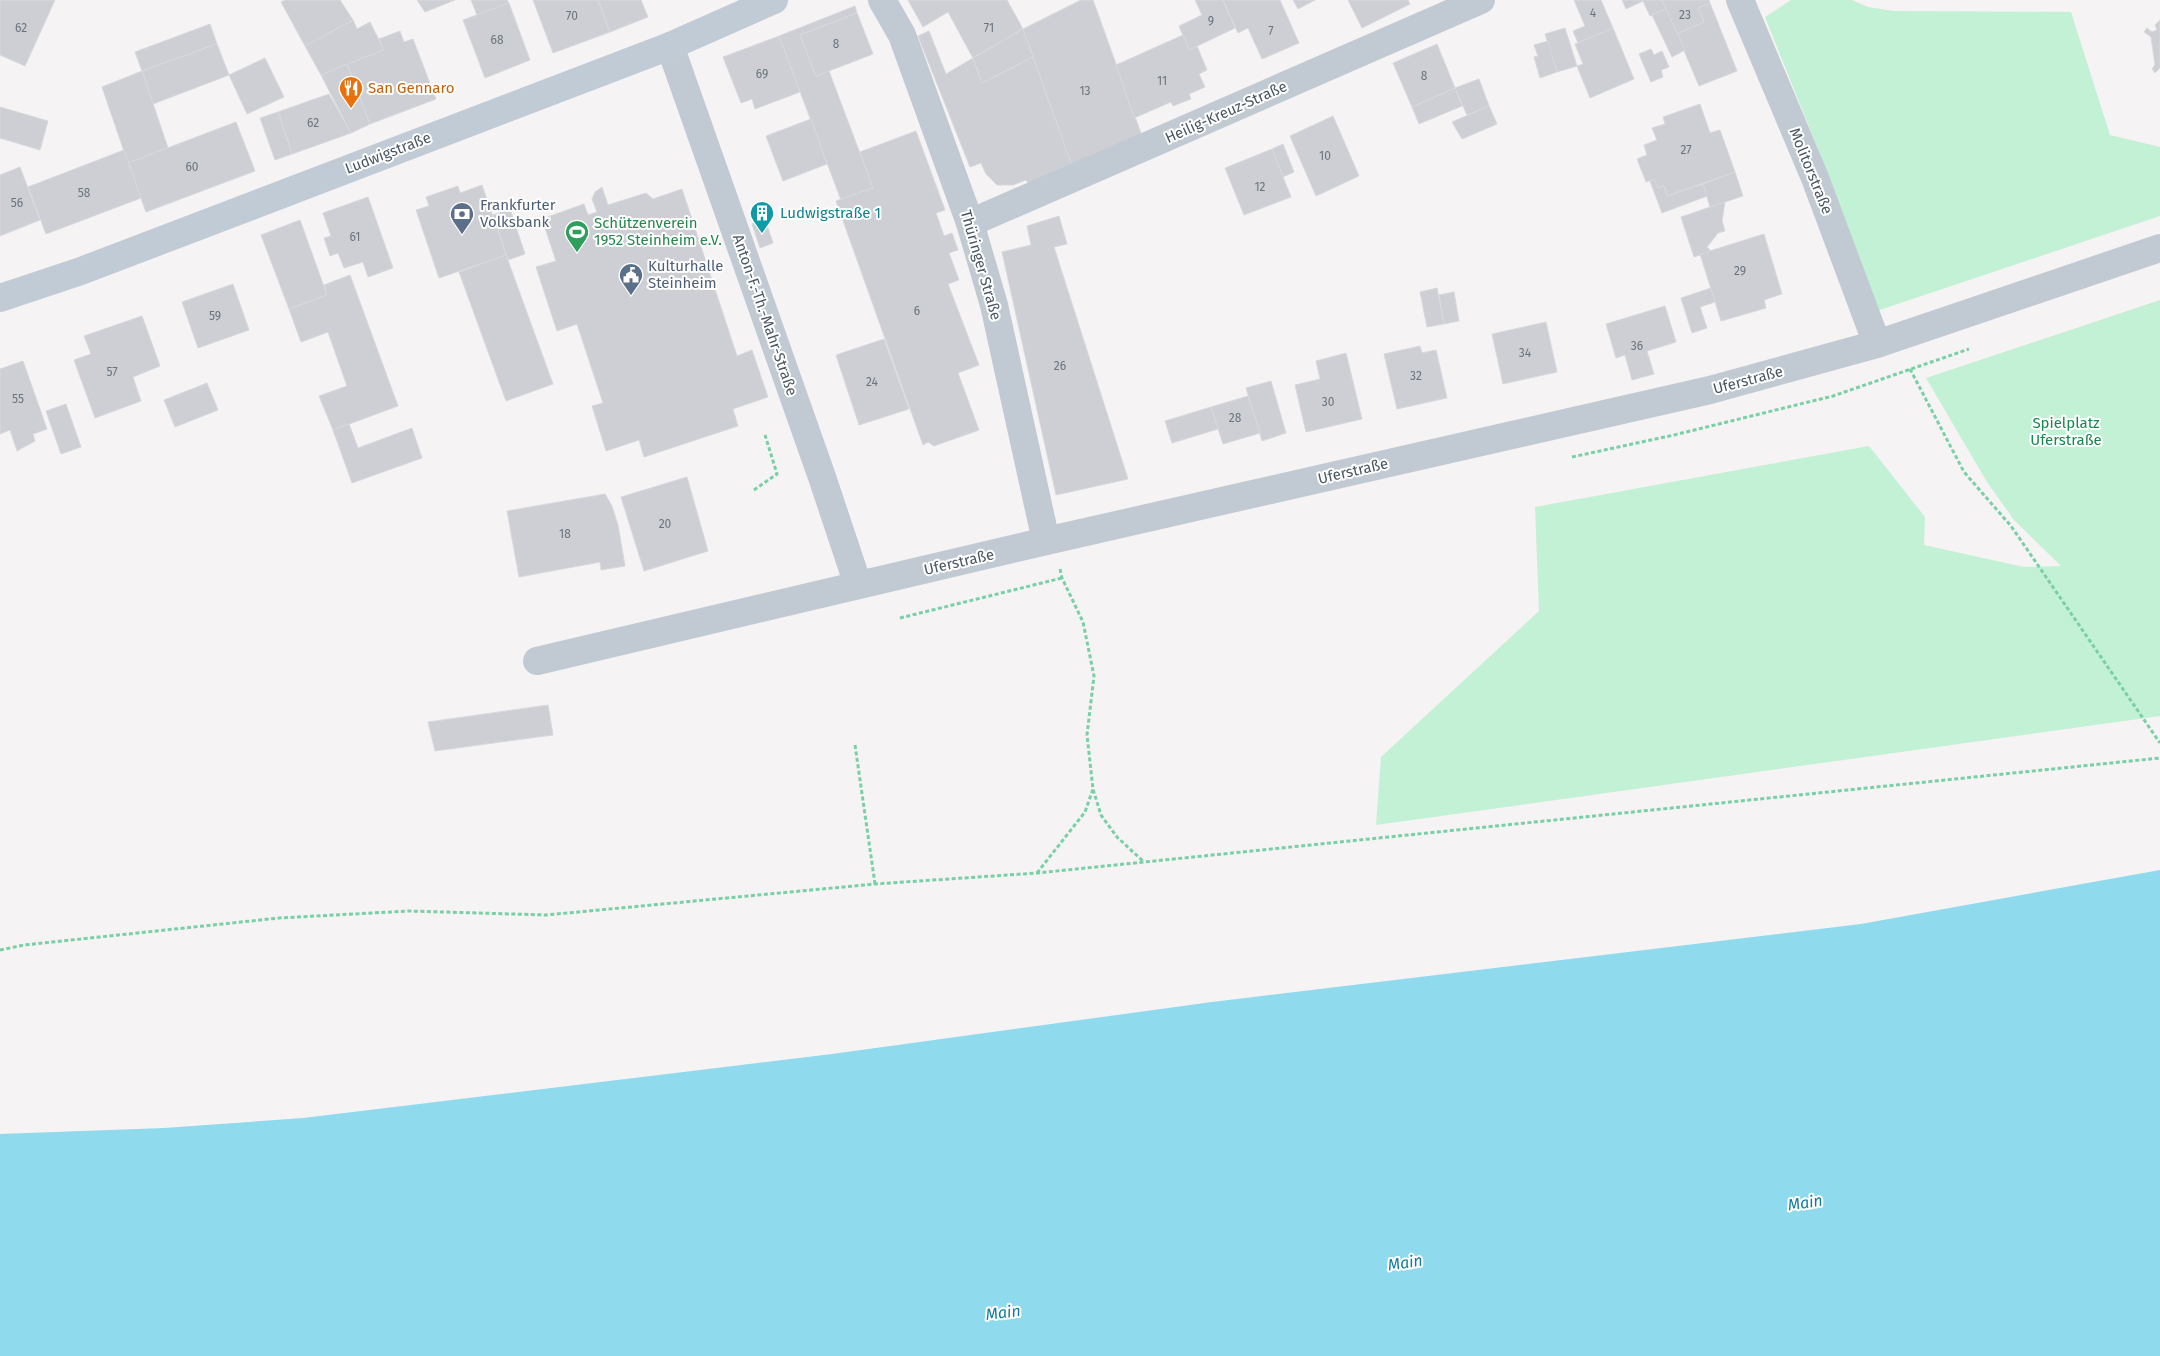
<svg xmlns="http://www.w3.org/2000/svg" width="2160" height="1356" font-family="'Fira Sans',sans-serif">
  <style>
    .green { fill: #c3f1d5 }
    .water { fill: #90daee }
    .building { fill: #cdcfd5; stroke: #d7d9de }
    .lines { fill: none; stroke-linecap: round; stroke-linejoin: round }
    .path { stroke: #7ad0a6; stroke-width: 3; stroke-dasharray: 4 2.5; stroke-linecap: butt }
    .minor { stroke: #c1cad2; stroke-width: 28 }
    .secondary { stroke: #c1cbd6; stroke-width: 28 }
    .labels { text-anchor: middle; stroke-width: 4; stroke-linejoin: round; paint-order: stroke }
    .number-label { font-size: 12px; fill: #6b747e }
    .food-label { font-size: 15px; fill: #c56008; stroke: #fff; text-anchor: start }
    .street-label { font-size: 15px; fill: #4a5661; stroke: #fff }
    .service-label { font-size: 15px; fill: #4e5e75; stroke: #fff; text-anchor: start }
    .culture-label { font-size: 15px; fill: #0d838f; stroke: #fff; text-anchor: start }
    .leisure-label { font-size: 15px; fill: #27864d; stroke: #fff; text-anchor: start }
    .park-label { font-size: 15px; fill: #17864f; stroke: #fff }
    .water-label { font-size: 16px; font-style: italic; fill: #0c7c9b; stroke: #fff }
  </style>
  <rect width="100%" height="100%" fill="#f5f3f3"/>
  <g class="green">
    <polygon points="1791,0 1852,0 1868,7 1894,11 2071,12 2110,135 2160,147 2160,216 1877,311 1824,164 1765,17"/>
    <polygon points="2160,300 2160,716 1376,825 1381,757 1539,611 1535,507 1869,446 1925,517 1924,545 2024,567 2061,566 2014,520 1987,482 1926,378"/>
  </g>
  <polygon class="water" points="2160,870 2160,1356 0,1356 0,1134 164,1128 303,1118 832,1054 1212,1002 1861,924"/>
  <g class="building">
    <polygon points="0,0 55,0 25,66 0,55"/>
    <polygon points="285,0 340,0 353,20 305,46 281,2"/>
    <polygon points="417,0 455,0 425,12"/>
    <polygon points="471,0 507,0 509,3 477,15"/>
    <polygon points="533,0 598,0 610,32 553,53"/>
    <polygon points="598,0 641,0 648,17 610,32"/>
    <polygon points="908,0 1007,0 1023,29 973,58 948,12 923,27"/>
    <polygon points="1081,0 1093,0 1142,136 1073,169 1023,29"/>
    <polygon points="1195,0 1223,0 1235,28 1189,50 1179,26 1202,15"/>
    <polygon points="1223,0 1280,0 1299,43 1262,59 1248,28 1238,33"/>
    <polygon points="1293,0 1315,0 1298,9"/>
    <polygon points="1348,0 1408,0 1410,4 1362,28"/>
    <polygon points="1574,0 1601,0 1613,28 1578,43 1573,31 1585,26"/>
    <polygon points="1622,0 1662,0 1666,9 1650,16 1643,1 1626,9"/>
    <polygon points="1662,0 1709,0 1710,3 1698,8 1704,22 1677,34"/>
    <polygon points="509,3 530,60 485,78 463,20"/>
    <polygon points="1710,3 1737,71 1699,86 1677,34 1704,22 1698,8"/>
    <polygon points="855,6 857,13 800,35 816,76 829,71 873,188 841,200 779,36"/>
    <polygon points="1666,9 1685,50 1672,57 1652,15"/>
    <polygon points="857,13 873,54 816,76 800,35"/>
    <polygon points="353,20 357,29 370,22 384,50 321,75 305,46"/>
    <polygon points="2160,20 2160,68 2155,73 2152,69 2155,65 2151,37 2144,32 2147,28 2152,32 2157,30 2155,25"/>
    <polygon points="210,24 217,44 142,71 135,52"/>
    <polygon points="1565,28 1577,66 1557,72 1545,34"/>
    <polygon points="1613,28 1634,79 1590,98 1577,66 1583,64 1575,44"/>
    <polygon points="1023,29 1033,57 982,83 973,58"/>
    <polygon points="400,31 404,42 413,39 436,99 370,124 347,64 384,50 379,39"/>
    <polygon points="929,31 946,74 973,58 982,83 1033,57 1073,169 1033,190 1026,180 1013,185 997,185 986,174 981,163 970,167 918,36"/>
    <polygon points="1183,35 1189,50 1197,46 1207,70 1199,74 1205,87 1189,94 1191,99 1173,106 1171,102 1134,118 1116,65"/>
    <polygon points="779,36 800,92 755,109 752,99 741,103 723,57"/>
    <polygon points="1548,41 1557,72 1540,78 1534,57 1538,56 1534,45"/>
    <polygon points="217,44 229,75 153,104 142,71"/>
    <polygon points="1437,44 1455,88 1412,107 1393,63"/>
    <polygon points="1651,49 1654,55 1662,51 1669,67 1661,70 1663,77 1651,82 1639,54"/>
    <polygon points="265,58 284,97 247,114 229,75"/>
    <polygon points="347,64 370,124 351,133 321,75"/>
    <polygon points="142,71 168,148 128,163 102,87"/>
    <polygon points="1479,79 1489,106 1467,115 1455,88"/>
    <polygon points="1455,88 1462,106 1419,124 1412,107"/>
    <polygon points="329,94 351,133 292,154 278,112"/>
    <polygon points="1700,104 1710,133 1720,130 1735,172 1667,196 1664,186 1658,188 1654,179 1646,182 1637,159 1647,155 1644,145 1657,140 1652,128 1665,124 1663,117"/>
    <polygon points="1489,106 1497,124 1462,139 1452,122"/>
    <polygon points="0,107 48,121 40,150 0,138"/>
    <polygon points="278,112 292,154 275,160 260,118"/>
    <polygon points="1333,116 1359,176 1316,196 1290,136"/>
    <polygon points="811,119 827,164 783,181 766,136"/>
    <polygon points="236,122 255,171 146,212 128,163"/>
    <polygon points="916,131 945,210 936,213 944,236 952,233 958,250 949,253 959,280 948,284 979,365 958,373 979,430 934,446 928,442 923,445 836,201 873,188 860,152"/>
    <polygon points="1283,144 1294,172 1283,177 1272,149"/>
    <polygon points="1272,149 1291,197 1244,215 1225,168"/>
    <polygon points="124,150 141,198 46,234 28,187"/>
    <polygon points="20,167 40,220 0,236 0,175"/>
    <polygon points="1735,172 1743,196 1710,207 1703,184"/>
    <polygon points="1654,179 1658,188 1664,186 1667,196 1703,184 1707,196 1662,213 1650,181"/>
    <polygon points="482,185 506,255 439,278 416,210 429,206 426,197 458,186 460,193"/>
    <polygon points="602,187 608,205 646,193 653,199 682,189 737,356 752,350 768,397 733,409 738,426 644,457 639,440 606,451 592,406 603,403 577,324 557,331 536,267 556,261 542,219 584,204 588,215 597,212 592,199 595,192"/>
    <polygon points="368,197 393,268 368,277 363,262 344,268 338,253 330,256 324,238 331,236 323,213"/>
    <polygon points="1725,202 1722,221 1725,231 1718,233 1707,247 1711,251 1694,257 1681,217"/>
    <polygon points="510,209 525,254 508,260 493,215"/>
    <polygon points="1059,216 1067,244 1054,247 1128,479 1056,495 1002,252 1031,245 1027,226"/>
    <polygon points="765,219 773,243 760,248 752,224"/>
    <polygon points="300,220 327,295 289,309 261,235"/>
    <polygon points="1764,234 1782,294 1764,300 1766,308 1721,321 1700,254"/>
    <polygon points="506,255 553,384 506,401 459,272"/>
    <polygon points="350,275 398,406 333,430 319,396 347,386 328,332 301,342 289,309 327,295 324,285"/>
    <polygon points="233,284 249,330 198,348 182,302"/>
    <polygon points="1437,288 1444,324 1427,327 1420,292"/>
    <polygon points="1711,288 1715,302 1700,307 1707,328 1692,333 1681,298"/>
    <polygon points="1454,292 1459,321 1444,324 1439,295"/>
    <polygon points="1665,306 1676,342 1647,351 1654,374 1632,380 1625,355 1616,358 1606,324"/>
    <polygon points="142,316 160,366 133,377 141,401 95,418 74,360 91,354 84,336"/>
    <polygon points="1546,322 1557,372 1503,384 1492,334"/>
    <polygon points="884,339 909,409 859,425 836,355"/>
    <polygon points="1420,346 1422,353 1436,350 1447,398 1397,409 1384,354"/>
    <polygon points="1346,353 1362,419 1306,432 1295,385 1320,379 1316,361"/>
    <polygon points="23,361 47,429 33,434 35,441 17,451 10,430 0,434 0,369"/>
    <polygon points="1271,381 1286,433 1262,441 1246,388"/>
    <polygon points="207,383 218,410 175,427 164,400"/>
    <polygon points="1248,396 1260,433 1223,444 1211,407"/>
    <polygon points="66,404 81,447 61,454 46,411"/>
    <polygon points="1211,407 1218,429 1172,443 1165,421"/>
    <polygon points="349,424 358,448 412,428 422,458 352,483 333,430"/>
    <polygon points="687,477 708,551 644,571 621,497"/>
    <polygon points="605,494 612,506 618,525 625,566 601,570 600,562 519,577 507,511"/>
    <polygon points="548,705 553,735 435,751 428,722"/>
  </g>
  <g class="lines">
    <g class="path">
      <polyline points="1910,369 1964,472 2011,526 2160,743"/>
      <polyline points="1572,457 1674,435 1833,396 1969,349"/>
      <polyline points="754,490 777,474 765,435"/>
      <polyline points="1060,569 1062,578 1083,622 1094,676 1087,735 1093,789 1101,815 1117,837 1144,862"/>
      <polyline points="900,618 1062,578"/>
      <polyline points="855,745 875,884"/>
      <polyline points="1037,873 1085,812 1093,789"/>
      <polyline points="0,950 24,945 279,918 409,911 546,915 875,884 1037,873 2160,758"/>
    </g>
    <g class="minor">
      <polyline points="882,0 902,35 970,223 994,305 1046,541"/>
      <polyline points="1740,0 1815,178 1877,344"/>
      <polyline points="670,46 822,477 858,585"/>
      <polyline points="970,223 1481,0"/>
      <polyline points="537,661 1046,541 1710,390 1877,344 2160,248"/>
    </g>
    <polyline class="secondary" points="0,298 81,271 670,46 774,0"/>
  </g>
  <defs>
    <g id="restaurant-pin" transform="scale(1.25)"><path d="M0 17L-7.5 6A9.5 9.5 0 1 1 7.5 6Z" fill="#e8710a" stroke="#fff"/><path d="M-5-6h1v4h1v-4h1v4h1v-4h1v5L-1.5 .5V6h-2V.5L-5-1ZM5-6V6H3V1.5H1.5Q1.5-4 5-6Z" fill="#fff"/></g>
    <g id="building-pin" transform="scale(1.25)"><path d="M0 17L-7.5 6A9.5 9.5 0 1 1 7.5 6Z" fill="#0f9aa8" stroke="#fff"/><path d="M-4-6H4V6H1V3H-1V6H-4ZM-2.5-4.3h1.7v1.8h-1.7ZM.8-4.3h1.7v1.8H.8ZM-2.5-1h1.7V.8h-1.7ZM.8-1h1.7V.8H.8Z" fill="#fff"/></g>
    <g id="bank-pin" transform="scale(1.25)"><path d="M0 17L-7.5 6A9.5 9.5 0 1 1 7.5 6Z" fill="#5c6f8a" stroke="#fff"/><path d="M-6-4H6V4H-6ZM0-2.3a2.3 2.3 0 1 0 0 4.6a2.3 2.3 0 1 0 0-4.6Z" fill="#fff"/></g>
    <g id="stadium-pin" transform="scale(1.25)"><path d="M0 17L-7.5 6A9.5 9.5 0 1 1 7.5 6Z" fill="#2e9e5b" stroke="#fff"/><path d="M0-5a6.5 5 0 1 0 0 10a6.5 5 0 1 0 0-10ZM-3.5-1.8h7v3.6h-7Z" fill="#fff"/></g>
    <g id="civic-pin" transform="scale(1.25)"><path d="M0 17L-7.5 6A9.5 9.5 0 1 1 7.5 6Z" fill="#5c6f8a" stroke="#fff"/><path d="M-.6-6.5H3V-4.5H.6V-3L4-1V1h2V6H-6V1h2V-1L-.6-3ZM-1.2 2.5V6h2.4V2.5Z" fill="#fff"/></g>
  </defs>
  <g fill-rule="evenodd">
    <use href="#restaurant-pin" x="351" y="88"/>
    <use href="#building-pin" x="762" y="213"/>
    <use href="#bank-pin" x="462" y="214"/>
    <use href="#stadium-pin" x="577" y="232"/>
    <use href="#civic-pin" x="631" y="275"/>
  </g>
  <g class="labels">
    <g class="number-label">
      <text x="1593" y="17">4</text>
      <text x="1685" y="19">23</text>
      <text x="572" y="20">70</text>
      <text x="1211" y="25">9</text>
      <text x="21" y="32">62</text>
      <text x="989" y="32">71</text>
      <text x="1271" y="35">7</text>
      <text x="497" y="44">68</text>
      <text x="836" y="48">8</text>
      <text x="762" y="78">69</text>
      <text x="1424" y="80">8</text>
      <text x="1162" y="85">11</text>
      <text x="1085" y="95">13</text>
      <text x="313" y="127">62</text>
      <text x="1686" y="154">27</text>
      <text x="1325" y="160">10</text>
      <text x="192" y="171">60</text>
      <text x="1260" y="191">12</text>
      <text x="84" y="197">58</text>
      <text x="17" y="207">56</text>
      <text x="355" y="241">61</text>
      <text x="1740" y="275">29</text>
      <text x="917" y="315">6</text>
      <text x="215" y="320">59</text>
      <text x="1637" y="350">36</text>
      <text x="1525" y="357">34</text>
      <text x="1060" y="370">26</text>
      <text x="112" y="376">57</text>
      <text x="1416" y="380">32</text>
      <text x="872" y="386">24</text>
      <text x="18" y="403">55</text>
      <text x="1328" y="406">30</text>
      <text x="1235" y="422">28</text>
      <text x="665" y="528">20</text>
      <text x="565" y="538">18</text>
    </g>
    <g class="food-label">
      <text x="368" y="93">San Gennaro</text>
    </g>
    <g class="street-label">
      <text transform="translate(1226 112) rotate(-24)" y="5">Heilig-Kreuz-Straße</text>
      <text transform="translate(388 153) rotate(-21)" y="5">Ludwigstraße</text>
      <text transform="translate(1811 171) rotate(68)" y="5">Molitorstraße</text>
      <text transform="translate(981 265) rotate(74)" y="5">Thüringer Straße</text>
      <text transform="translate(765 315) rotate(71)" y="5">Anton-F.-Th.-Mahr-Straße</text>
      <text transform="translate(1748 380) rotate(-15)" y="5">Uferstraße</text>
      <text transform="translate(1353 471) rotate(-13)" y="5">Uferstraße</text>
      <text transform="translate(959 562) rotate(-13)" y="5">Uferstraße</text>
    </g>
    <g class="service-label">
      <text x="480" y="210">Frankfurter<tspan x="480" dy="17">Volksbank</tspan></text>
      <text x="648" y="271">Kulturhalle<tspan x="648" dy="17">Steinheim</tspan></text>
    </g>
    <g class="culture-label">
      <text x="780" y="218">Ludwigstraße 1</text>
    </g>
    <g class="leisure-label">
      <text x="594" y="228">Schützenverein<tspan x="594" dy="17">1952 Steinheim e.V.</tspan></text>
    </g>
    <g class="park-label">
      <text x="2066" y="428">Spielplatz<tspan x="2066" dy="17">Uferstraße</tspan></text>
    </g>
    <g class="water-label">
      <text transform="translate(1805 1202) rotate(-8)" y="6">Main</text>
      <text transform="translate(1405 1262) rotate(-8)" y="6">Main</text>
      <text transform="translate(1003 1312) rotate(-7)" y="6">Main</text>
    </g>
  </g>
</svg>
